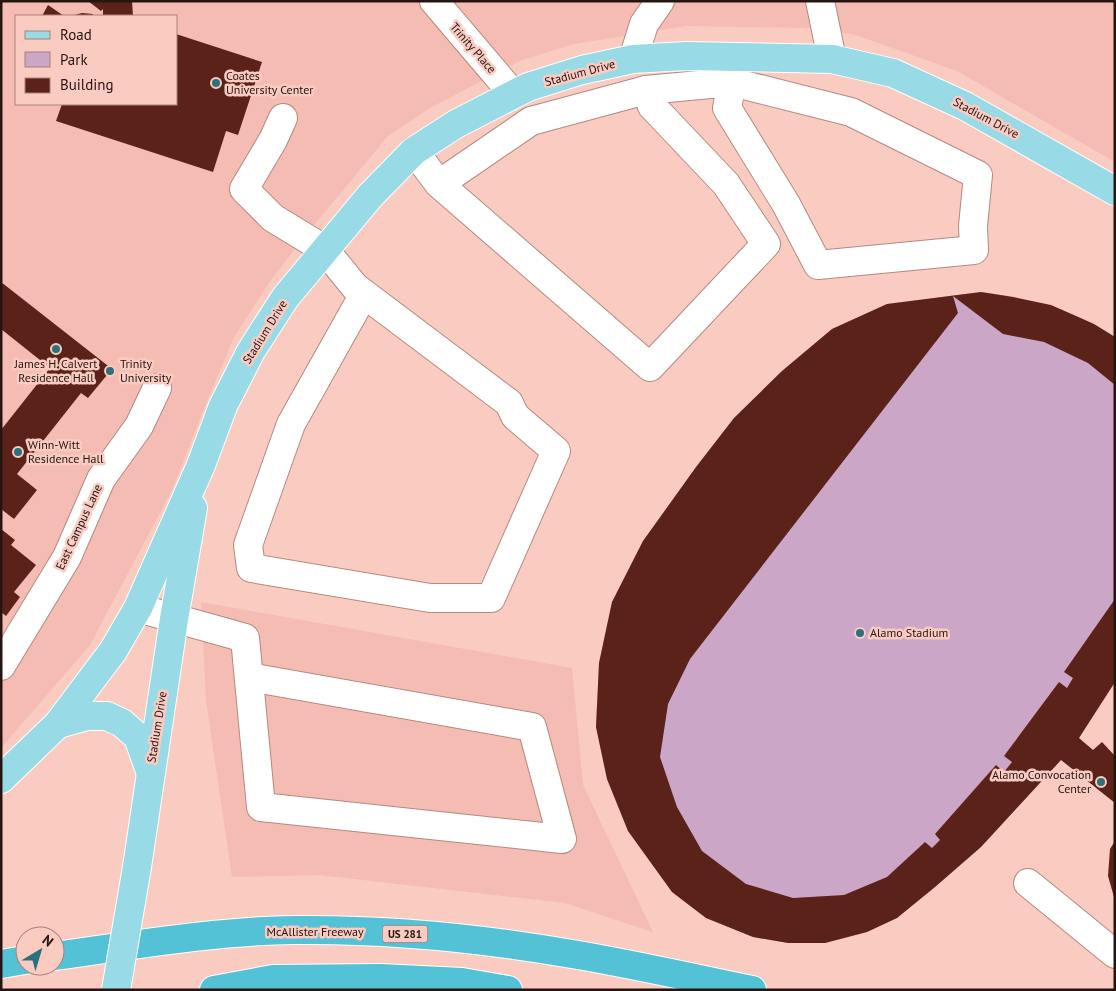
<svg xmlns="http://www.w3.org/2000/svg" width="1116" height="991" font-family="'PT Sans',sans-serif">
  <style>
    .built { fill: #f4bcb2; fill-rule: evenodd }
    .green { fill: #cba6c6 }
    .building { fill: #5a2219 }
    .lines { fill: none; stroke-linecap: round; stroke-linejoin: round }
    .minor-casing { stroke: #b58980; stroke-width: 30 }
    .major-casing { stroke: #fff; stroke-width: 30 }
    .highway-casing { stroke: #fff; stroke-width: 30 }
    .minor { stroke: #fff; stroke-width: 28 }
    .major { stroke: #98dae6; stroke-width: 28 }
    .highway { stroke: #54c2d6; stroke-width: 28 }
    .major-bridge-casing { stroke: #fff; stroke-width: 30; stroke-linecap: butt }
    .major-bridge { stroke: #98dae6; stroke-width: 28 }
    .poi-dot { fill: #2a717d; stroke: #facbc1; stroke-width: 2 }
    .labels { text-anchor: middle; stroke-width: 5; stroke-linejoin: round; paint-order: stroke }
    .shield { fill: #facbc1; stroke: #654b46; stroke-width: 1 }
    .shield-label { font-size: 11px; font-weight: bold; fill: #251411 }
    .street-label { font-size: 12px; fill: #251411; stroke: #facbc1 }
    .poi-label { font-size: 12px; fill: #251411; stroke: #facbc1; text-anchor: start }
  </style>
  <rect width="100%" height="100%" fill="#facbc1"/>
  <g class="built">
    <path d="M1,1H1115V162L957,71L856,35L817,28L686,26L574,44L522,60L430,108L388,136L309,231L271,280L234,337L205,406L172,490L90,645L1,748ZM16,16H176V104H16Z"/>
    <polygon points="201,602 572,668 583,785 653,932 565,903 319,875 232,877 206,700"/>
  </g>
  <path class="green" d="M981,292C1033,299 1070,308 1115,337V682L1079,738L1061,760L981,847L935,887L897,918L867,932L825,943H788L753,937L706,918L672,892L628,831L607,779L596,727L599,663L612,602L643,541L734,418L782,371L832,329L887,304Z"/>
  <g class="building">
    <polygon points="88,1 132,1 133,16 103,16 103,9 101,11"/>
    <polygon points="48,5 64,16 42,16"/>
    <polygon points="82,13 93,14 92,16 71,16"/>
    <polygon points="176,34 262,62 238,135 226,131 213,172 56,121 62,104 176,104"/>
    <polygon points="1,282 112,369 88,398 81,393 17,474 37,490 14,519 1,509 1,430 50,368 1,329"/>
    <polygon points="981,292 1013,297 1051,305 1094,324 1115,337 1115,385 1088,363 1044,342 1003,334 953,296 958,313 690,659 668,704 660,757 677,807 702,851 746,884 793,898 844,895 887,877 925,842 932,848 940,840 935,834 996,765 1004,772 1012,762 1004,756 1059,682 1067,688 1073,678 1064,672 1115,599 1115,682 1079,738 1093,750 1102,742 1115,756 1115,803 1061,760 981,847 935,887 897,918 867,932 825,943 788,943 753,937 706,918 672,892 628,831 607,779 596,727 599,663 612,602 643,541 696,467 734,418 782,371 832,329 887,304"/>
    <polygon points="1,529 15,540 11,545 36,565 14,592 20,597 6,616 1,612"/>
    <polygon points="1115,841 1115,897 1114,897 1108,876 1110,849"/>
  </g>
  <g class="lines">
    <g class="minor-casing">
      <g id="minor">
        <polyline points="434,1 513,94"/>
        <polyline points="820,1 832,59"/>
        <polyline points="633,59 644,24 660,1"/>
        <polyline points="646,90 732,82 851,112 859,116 978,175 973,226 974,250 818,265 786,204 727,108 732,82 729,57"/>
        <polyline points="283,118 273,140 244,189 273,218 324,249 355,287 509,403 515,416 556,451 491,598 430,598 251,568 248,545 291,424 364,294"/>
        <polyline points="414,151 439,184 531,121 646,90 652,106 726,184 766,244 650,367 439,184"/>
        <polyline points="138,608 245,638 261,807 562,839 532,727 249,677"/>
        <polyline points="1,666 67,557 101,479 139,426 157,388"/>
        <polyline points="1028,883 1115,954"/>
      </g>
    </g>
    <g class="major-casing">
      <g id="major">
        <polyline points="58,724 87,716 107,716 122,723 138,737 150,771"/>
        <polyline points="1,779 58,724 113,651 138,608 201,465 223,406 251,351 285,298 370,196 414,151 456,124 528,87 582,70 633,59 686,56 832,59 893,73 965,106 1115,191"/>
        <polyline points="137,867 174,619 193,508"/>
      </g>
    </g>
    <g class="highway-casing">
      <g id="highway">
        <path d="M55,956C135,945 215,931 295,930C387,929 487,939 578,955C636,965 694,978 752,990"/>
        <polyline points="1,964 25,960"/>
        <polyline points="214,990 273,979 380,978 462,982 508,990"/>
      </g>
    </g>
    <use href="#minor" class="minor"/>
    <use href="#major" class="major"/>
    <use href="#highway" class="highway"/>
    <g class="major-bridge-casing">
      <polyline id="major-bridge" points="116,990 137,867"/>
    </g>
    <use href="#major-bridge" class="major-bridge"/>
  </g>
  <g class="poi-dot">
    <circle cx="216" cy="83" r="5"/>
    <circle cx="56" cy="349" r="5"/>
    <circle cx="110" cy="371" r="5"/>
    <circle cx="18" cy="452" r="5"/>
    <circle cx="860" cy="633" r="5"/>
    <circle cx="1101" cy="782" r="5"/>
  </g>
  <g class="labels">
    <rect class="shield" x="382.5" y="925.5" width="45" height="17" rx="4"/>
    <g class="shield-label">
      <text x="405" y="938">US 281</text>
    </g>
    <g class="street-label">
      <text transform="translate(473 48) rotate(49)" y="4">Trinity Place</text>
      <text transform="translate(580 73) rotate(-15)" y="4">Stadium Drive</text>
      <text transform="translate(986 118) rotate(28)" y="4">Stadium Drive</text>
      <text transform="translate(265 332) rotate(-58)" y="4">Stadium Drive</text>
      <text transform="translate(79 527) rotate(-65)" y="4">East Campus Lane</text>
      <text transform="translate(157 727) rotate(-81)" y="4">Stadium Drive</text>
      <text x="315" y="936">McAllister Freeway</text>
    </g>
    <g class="poi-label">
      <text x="226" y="80">Coates<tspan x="226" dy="14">University Center</tspan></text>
      <text x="56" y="368" text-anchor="middle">James H. Calvert<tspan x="56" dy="14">Residence Hall</tspan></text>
      <text x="120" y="368">Trinity<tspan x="120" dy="14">University</tspan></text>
      <text x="28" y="449">Winn-Witt<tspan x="28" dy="14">Residence Hall</tspan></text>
      <text x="870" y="637">Alamo Stadium</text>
      <text x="1091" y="779" text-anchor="end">Alamo Convocation<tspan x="1091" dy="14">Center</tspan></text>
    </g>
  </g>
  <rect width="1116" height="991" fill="none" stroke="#251411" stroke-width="5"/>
  <rect x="15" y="15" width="162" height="90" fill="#facbc1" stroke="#a5827b"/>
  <rect x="25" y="31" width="25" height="8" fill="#98dae6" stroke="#a5827b"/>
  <text x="60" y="40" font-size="15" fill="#251411">Road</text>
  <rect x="25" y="52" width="25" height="15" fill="#cba6c6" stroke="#a5827b"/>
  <text x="60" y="65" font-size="15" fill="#251411">Park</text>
  <rect x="25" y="78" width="25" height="15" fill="#5a2219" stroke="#a5827b"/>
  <text x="60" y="90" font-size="15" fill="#251411">Building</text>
  <g transform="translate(40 951) rotate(38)"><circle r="24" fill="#facbc1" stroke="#a5827b"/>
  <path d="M0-4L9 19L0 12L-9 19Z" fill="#2a717d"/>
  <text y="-8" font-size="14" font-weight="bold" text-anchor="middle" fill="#251411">N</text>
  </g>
</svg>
